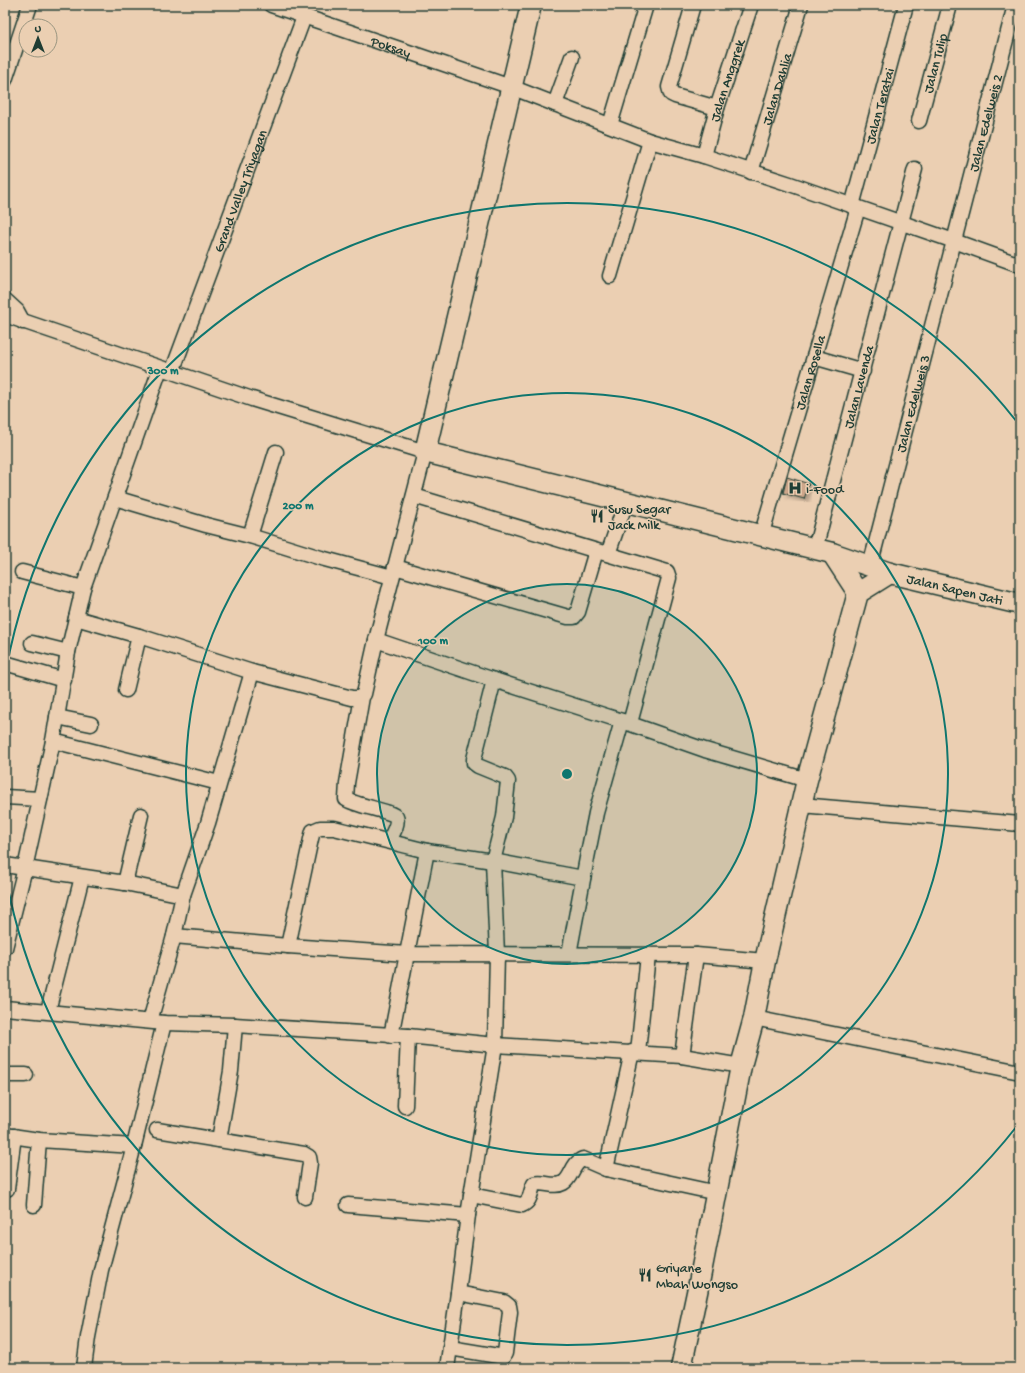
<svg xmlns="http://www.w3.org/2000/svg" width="1025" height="1373" font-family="'Gochi Hand',sans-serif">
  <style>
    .building { fill: #cea78b; stroke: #1f3d34; filter: url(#shadow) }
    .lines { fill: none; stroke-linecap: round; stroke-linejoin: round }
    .street-casing { stroke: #1f3d34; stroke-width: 17 }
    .secondary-casing { stroke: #1f3d34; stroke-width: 23 }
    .street { stroke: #ebcfb2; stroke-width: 14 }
    .secondary { stroke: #ebcfb2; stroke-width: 20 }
    .ring { fill: none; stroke: #0f766e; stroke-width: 2 }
    .labels { text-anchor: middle; stroke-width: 3; stroke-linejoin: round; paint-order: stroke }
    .street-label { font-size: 14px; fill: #1f3d34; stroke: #ebcfb2 }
    .poi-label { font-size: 14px; fill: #1f3d34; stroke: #ebcfb2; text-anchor: start }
    .centre { fill: #0f766e; stroke: #ebcfb2; stroke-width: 2 }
    .ring-label { font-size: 12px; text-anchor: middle; font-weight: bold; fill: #0f766e; stroke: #ebcfb2; stroke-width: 3; stroke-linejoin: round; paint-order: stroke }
  </style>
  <defs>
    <filter id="shadow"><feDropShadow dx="3.5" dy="3.5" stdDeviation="2" flood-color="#0004"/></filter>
  </defs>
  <rect width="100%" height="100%" fill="#ebcfb2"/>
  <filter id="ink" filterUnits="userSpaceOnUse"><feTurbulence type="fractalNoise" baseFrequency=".025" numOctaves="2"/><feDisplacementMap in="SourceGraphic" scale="8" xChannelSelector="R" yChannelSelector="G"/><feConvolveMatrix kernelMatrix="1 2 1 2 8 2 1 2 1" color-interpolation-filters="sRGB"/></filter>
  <g filter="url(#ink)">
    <polygon class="building" points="787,477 809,484 804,499 783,493"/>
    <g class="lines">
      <g class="street-casing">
        <g id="street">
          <path id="s1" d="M271,5L511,87L650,141L704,156L790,184L954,241L1020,265"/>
          <polyline points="693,5 669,87 671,94 675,96 717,108"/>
          <polyline points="5,80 30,5"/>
          <polyline points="555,104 572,57"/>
          <path id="s2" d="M919,121L950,5"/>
          <polyline points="610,125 646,5"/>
          <path id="s3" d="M704,156L717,108L751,5"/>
          <path id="s4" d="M751,172L801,5"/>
          <path id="s5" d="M852,206L906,5"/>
          <polyline points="610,276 650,141"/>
          <polyline points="5,300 17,311 23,322"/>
          <polyline points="5,315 252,399 425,452 376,640 364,694 359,698 352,698 252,672 139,636 76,618"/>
          <polyline points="814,357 863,371"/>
          <path id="s6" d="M175,364L304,17"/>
          <polyline points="414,496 667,572 669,578 630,723"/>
          <polyline points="115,498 206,525 250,536 321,558 392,577"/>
          <polyline points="250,536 276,452"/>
          <path id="s7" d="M761,536L858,208"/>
          <path id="s8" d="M815,549L915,169"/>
          <polyline points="608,554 626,502"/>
          <path id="s9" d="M870,566L1015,5"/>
          <polyline points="395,567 568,617 574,617 578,612 596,551"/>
          <polyline points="22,572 83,588"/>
          <polyline points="376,640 494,680 622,721 705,750 807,780"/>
          <polyline points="32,643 68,652"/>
          <polyline points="5,663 64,680"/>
          <polyline points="126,690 139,636"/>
          <path d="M362,697L347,783L346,799C356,806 392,811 396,817C399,823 392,835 389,841"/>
          <polyline points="57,717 91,724"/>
          <polyline points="53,741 219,783"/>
          <polyline points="5,797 40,799"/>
          <polyline points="801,805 1020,824"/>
          <polyline points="5,865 125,883 183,895"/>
          <polyline points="125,883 141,815"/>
          <polyline points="174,936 288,946 407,954 696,955 765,961"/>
          <polyline points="288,946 311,839 313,831 320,828 334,828 427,851 493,861 583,878"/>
          <polyline points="5,948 25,868 53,741 68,652 83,588 160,369"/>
          <polyline points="569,954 587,858 596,813 622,721"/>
          <polyline points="5,1008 164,1023 235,1025 408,1036 495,1045 682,1056 741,1066"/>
          <polyline points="48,1011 82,877"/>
          <polyline points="754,1018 1020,1072"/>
          <polyline points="150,1021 174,936 183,895 208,823 252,672"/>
          <polyline points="391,1036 427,851"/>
          <polyline points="638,1052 648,955"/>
          <polyline points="682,1056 696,955"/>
          <polyline points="5,1075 26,1075"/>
          <polyline points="405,1106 408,1036"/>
          <polyline points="157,1130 304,1154 309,1157 310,1163 305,1197"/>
          <polyline points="5,1135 39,1140 134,1146"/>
          <polyline points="219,1140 231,1071 235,1025"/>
          <polyline points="606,1169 632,1052"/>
          <polyline points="7,1189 14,1136"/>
          <path d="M471,1195L522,1205C532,1201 530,1191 534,1184C544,1181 554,1188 563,1183C572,1178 572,1163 583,1159L606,1169L717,1193"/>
          <polyline points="34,1205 39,1140"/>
          <polyline points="348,1205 468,1215"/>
          <polyline points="450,1348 498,1356 503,1357 505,1353 510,1312 509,1306 504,1302 458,1293"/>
          <polyline points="84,1368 88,1337 101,1270 134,1146 164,1023"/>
          <polyline points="447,1368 458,1293 468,1215 495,1045 497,954 493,861 504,817 508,781 505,777 478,766 474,763 474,759 494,680"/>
        </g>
      </g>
      <g class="secondary-casing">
        <g id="secondary">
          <path id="s10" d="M531,5L425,452L832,553L890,573L1020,604"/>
          <polyline points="832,553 858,593"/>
          <polyline points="681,1368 699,1283 741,1066 754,1018 765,961 807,780 858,593 890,573"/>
        </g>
      </g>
      <use href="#street" class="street"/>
      <use href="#secondary" class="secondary"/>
    </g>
  </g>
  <circle cx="567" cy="774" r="190" fill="#0f766e" fill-opacity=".12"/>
  <g class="ring">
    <circle cx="567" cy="774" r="190"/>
    <circle cx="567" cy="774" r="381"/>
    <path d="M1017 1126A571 571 0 0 1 6 878M6 670A571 571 0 0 1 1017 422"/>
  </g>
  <defs>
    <g id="hospital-bare" transform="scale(1.08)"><path d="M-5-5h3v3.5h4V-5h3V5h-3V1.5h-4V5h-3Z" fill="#1f3d34" stroke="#ebcfb2" stroke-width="2.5" paint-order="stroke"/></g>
    <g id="restaurant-bare" transform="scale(1.08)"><path d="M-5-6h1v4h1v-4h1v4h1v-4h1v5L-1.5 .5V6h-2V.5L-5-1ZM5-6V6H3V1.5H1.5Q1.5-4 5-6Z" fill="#1f3d34" stroke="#ebcfb2" stroke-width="2.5" paint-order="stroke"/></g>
  </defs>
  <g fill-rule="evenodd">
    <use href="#hospital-bare" x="795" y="488"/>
    <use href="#restaurant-bare" x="597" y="516"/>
    <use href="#restaurant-bare" x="645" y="1275"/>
  </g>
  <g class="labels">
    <g class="street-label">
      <text dy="5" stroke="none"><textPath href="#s1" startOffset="127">Poksay</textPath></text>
      <text dy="5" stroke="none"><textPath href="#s2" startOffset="60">Jalan Tulip</textPath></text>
      <text dy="5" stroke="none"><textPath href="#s3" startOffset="79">Jalan Anggrek</textPath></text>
      <text dy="5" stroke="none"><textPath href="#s4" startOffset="87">Jalan Dahlia</textPath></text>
      <text dy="5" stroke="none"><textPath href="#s5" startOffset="104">Jalan Teratai</textPath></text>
      <text dy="5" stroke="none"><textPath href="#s9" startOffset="458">Jalan Edelweis 2</textPath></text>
      <text dy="5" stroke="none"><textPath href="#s6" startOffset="185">Grand Valley Triyagan</textPath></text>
      <text dy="5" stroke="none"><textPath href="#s7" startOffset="171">Jalan Rosella</textPath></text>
      <text dy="5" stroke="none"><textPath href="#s8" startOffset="168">Jalan Lavenda</textPath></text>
      <text dy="5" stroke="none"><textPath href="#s9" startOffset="168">Jalan Edelweis 3</textPath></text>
      <text dy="5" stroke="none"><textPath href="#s10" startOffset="1007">Jalan Sapen Jati</textPath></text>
    </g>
    <g class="poi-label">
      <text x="806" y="493">i-Food</text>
      <text x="608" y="513">Susu Segar<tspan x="608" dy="16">Jack Milk</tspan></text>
      <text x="656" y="1272">Griyane<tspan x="656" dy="16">Mbah Wongso</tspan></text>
    </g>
  </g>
  <circle cx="567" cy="774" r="6" class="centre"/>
  <g class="ring-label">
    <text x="163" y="374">300 m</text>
    <text x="298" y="509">200 m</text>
    <text x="433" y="644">100 m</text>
  </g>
  <rect width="1025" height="1373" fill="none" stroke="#ebcfb2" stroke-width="20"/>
  <rect x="10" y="10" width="1005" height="1353" fill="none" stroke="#1f3d34" stroke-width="1.5" filter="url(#ink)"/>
  <g transform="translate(38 38)"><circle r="19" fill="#ebcfb2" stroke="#999580"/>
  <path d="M0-3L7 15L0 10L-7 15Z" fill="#1f3d34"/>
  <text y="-6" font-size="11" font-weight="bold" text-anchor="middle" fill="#1f3d34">U</text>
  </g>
</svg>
